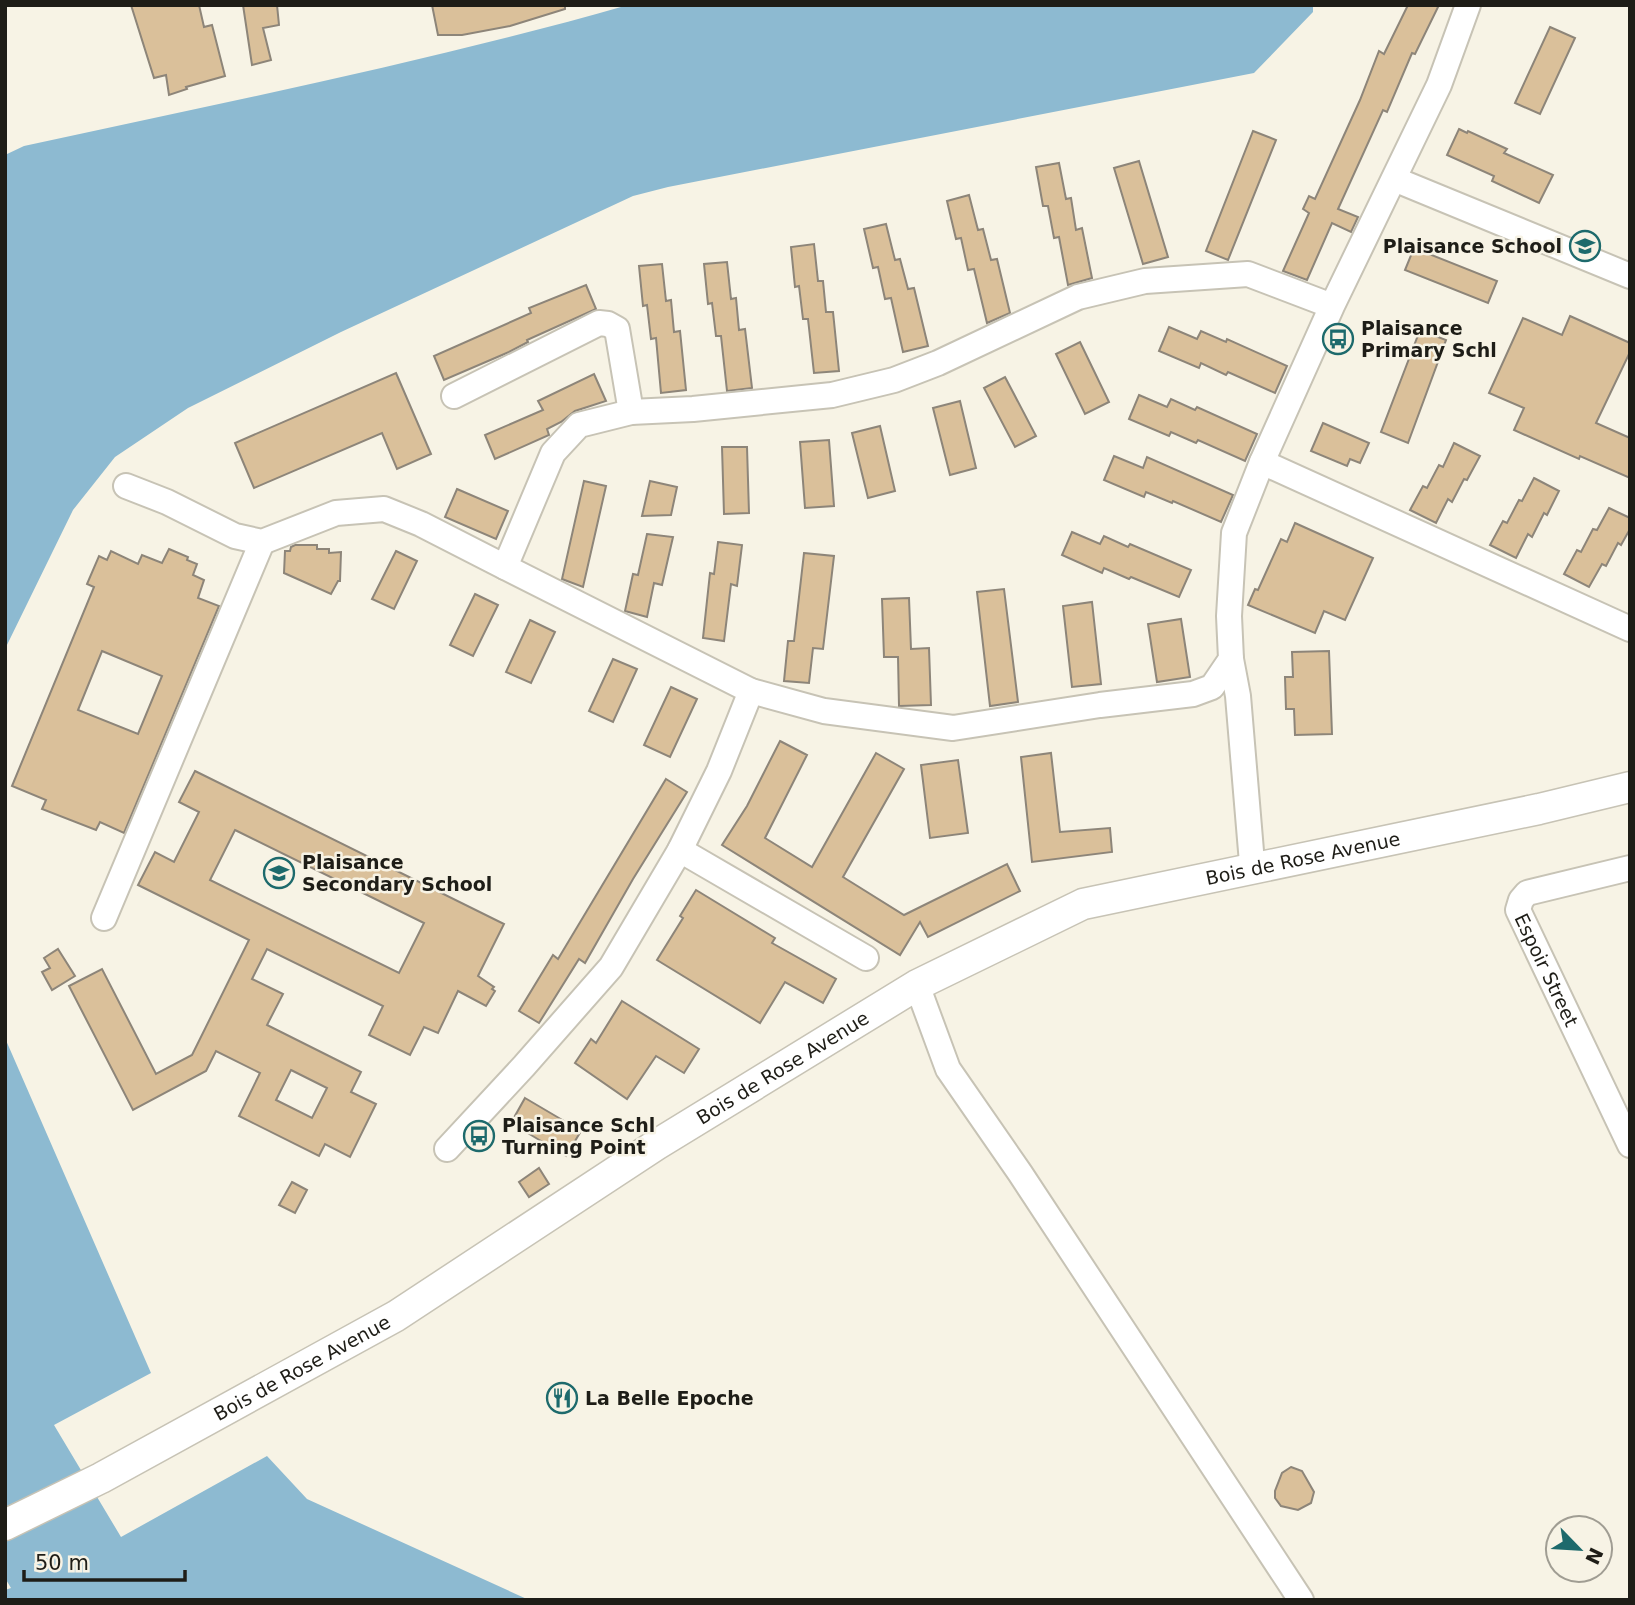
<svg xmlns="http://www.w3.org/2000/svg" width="1635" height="1605" font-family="'DejaVu Sans',sans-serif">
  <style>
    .water { fill: #8dbad1 }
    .building { fill: #dac09a; stroke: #8d8579; stroke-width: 2; fill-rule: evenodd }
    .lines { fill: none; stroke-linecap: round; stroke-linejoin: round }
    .minor-casing { stroke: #c7c3b5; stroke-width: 28 }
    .major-casing { stroke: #c7c3b5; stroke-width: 33 }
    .minor { stroke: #fff; stroke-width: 24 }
    .major { stroke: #fff; stroke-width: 30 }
    .labels { text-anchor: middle; stroke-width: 5; stroke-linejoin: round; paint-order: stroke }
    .poi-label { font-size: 19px; font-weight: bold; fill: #1e1d17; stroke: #f7f3e5; text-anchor: start }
    .street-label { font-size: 19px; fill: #1e1d17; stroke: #f7f3e5 }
  </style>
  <rect width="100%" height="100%" fill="#f7f3e5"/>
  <g class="water">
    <path d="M628,5H1313V12L1254,73L668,187L633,196L341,332L188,408L115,457L73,510L5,649V155L24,146C226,102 429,62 628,5Z"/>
    <polygon points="5,1038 151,1373 54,1425 121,1537 267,1456 307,1499 529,1600 5,1600 5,1590 11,1588 5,1578"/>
  </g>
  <g class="building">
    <polygon points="131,5 199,5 204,27 212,25 225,76 186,87 187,89 169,95 166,75 154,78"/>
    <polygon points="243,5 277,5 279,25 263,28 271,60 252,65"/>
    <polygon points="432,5 565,5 565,9 510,26 462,35 438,35"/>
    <polygon points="1408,5 1439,5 1415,54 1412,53 1387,112 1383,110 1338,209 1358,217 1351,232 1332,223 1307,280 1283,271 1309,213 1303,209 1309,196 1315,199 1360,100 1379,51 1384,54"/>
    <polygon points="1550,27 1575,38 1540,114 1515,103"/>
    <polygon points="1459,129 1467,133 1468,131 1507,149 1504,153 1553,175 1539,203 1492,181 1494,176 1447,155"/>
    <polygon points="1253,131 1276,140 1228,260 1206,251"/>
    <polygon points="1139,161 1168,257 1143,264 1114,168"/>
    <polygon points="1059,163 1066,199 1071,198 1076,230 1082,228 1092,278 1068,285 1059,237 1054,238 1048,206 1043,206 1036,167"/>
    <polygon points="969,195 978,230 983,229 991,260 997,259 1010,313 987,323 974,269 968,270 961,238 956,239 947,201"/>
    <polygon points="886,224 895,260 900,259 908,289 914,288 928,346 903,352 891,298 885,299 878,267 873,268 864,229"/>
    <polygon points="814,244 818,281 823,281 826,312 833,312 839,371 814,373 808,319 803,319 799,286 795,287 791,247"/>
    <polygon points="1414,248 1497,281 1488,303 1405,270"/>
    <polygon points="727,262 731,299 736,298 739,330 745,329 752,388 727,391 721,336 716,336 712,303 708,304 704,264"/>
    <polygon points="662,264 666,301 671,300 674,332 680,331 686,390 661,393 656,338 651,339 647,305 643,306 639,266"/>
    <polygon points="586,285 596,309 527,340 528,342 509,352 444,380 434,356 531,313 529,308"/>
    <polygon points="1570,316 1630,343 1630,352 1596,423 1630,438 1630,478 1580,456 1579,459 1514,430 1524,408 1489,393 1523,318 1562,335"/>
    <polygon points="1169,327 1197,339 1201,331 1226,342 1227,339 1287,366 1275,393 1228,372 1226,375 1201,363 1199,368 1159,351"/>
    <polygon points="1420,330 1446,340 1408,443 1381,432"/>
    <polygon points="1080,342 1109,402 1085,414 1056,354"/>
    <polygon points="396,373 431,454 397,469 382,433 254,488 235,443"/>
    <polygon points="594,374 606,401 575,411 561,422 547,429 549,435 495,459 485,435 543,410 538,401"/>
    <polygon points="1005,377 1036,436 1015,447 984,388"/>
    <polygon points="1139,395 1167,407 1171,399 1195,410 1197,407 1257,434 1245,461 1198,440 1196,443 1171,432 1169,436 1129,419"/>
    <polygon points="960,401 976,468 950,475 933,408"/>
    <polygon points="1323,423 1369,443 1360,463 1350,459 1347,466 1311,451"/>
    <polygon points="880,426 895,491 868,498 852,433"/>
    <polygon points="829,440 834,506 805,508 800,442"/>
    <polygon points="1454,443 1480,456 1467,480 1464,479 1452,502 1448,499 1436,523 1410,510 1423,486 1427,488 1439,465 1443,467"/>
    <polygon points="722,447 747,447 749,513 724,514"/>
    <polygon points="1114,456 1143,468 1147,457 1233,495 1221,522 1173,501 1172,503 1146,492 1144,497 1104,480"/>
    <polygon points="1534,478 1559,491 1547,515 1544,513 1532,537 1528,534 1516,558 1490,545 1503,521 1507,523 1519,500 1522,501"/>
    <polygon points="584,481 606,486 583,587 562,579"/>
    <polygon points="650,481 677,487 671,515 642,516"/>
    <polygon points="457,489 508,511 496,539 445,517"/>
    <polygon points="1609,508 1630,518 1630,529 1621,545 1618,543 1606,566 1602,564 1589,587 1564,574 1577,550 1581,552 1593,529 1597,530"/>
    <polygon points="1295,523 1373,558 1345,620 1324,611 1315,633 1248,605 1255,589 1258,590 1281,539 1287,542"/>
    <polygon points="1072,532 1100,544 1104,536 1128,547 1130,544 1191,570 1179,597 1131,577 1129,579 1104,568 1102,573 1062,555"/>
    <polygon points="647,534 673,537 662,585 654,583 647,617 625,611 633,574 638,575"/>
    <polygon points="718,542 742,545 737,586 731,584 724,641 703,638 710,573 714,574"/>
    <polygon points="295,545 317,545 317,549 329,549 329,553 341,552 340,581 338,581 331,594 284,573 285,551 290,551 291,547"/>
    <path d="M169,549L188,557L187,560L197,564L193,575L204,580L198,598L219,606L124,833L100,822L96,830L42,809L46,800L12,786L94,587L87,584L99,556L107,560L111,551L138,564L142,555L162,563ZM102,651L162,676L138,734L78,710Z"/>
    <polygon points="396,551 417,561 394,609 372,599"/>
    <polygon points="804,553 834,556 823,649 813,648 809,683 784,681 788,641 794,641"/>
    <polygon points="1004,589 1018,702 990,706 977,592"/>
    <polygon points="475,594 498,605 473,656 450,645"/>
    <polygon points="909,598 911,649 929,648 931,705 899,706 898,657 884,657 882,599"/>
    <polygon points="1092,602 1101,684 1072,687 1063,606"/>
    <polygon points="1181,619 1190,677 1157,682 1148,624"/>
    <polygon points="530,620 555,632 531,683 506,672"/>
    <polygon points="1329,651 1332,734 1295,735 1294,709 1286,709 1285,677 1293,677 1292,652"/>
    <polygon points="613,659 637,669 613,722 589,711"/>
    <polygon points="671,687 697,699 670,757 644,745"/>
    <polygon points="780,741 807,755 765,838 812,867 876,753 904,769 843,877 904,915 1007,864 1020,891 928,937 920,922 900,955 722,845 747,806"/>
    <polygon points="1051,753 1060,832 1110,828 1112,852 1032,862 1021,757"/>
    <polygon points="958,760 968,833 930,838 921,765"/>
    <path d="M195,771L504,924L478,976L494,987L492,989L495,991L486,1006L458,991L438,1033L424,1027L410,1055L369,1035L383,1006L267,949L252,979L283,994L267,1025L361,1072L351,1092L376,1104L350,1157L325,1144L319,1156L239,1116L260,1073L216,1051L206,1071L133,1110L69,986L102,969L156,1074L192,1055L249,940L138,885L155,852L174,862L199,812L179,802ZM235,830L424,923L399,973L210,880ZM291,1070L327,1088L312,1118L276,1100Z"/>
    <polygon points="666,779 687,792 633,879 585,963 579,959 539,1023 519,1011 553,955 558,959"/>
    <polygon points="696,890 775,938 772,943 836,979 823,1003 785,982 760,1023 657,960 683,918 680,916"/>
    <polygon points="58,949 75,976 52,990 42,972 50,968 44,958"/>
    <polygon points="622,1001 699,1049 684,1073 656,1056 627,1099 575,1063 591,1039 596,1043"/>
    <polygon points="525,1098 581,1131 566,1156 511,1123"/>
    <polygon points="539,1168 549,1184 529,1197 519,1182"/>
    <polygon points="292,1182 307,1190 295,1213 279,1205"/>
    <polygon points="1291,1467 1302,1471 1314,1492 1311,1503 1298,1510 1281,1506 1275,1498 1275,1491 1282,1473"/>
  </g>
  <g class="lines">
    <g class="minor-casing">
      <g id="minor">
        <polyline points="1394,179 1630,276"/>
        <polyline points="1332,306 1248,274 1145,281 1078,297 938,363 894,380 832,395 693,409 631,412 579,425 553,453 505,567 751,691 824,711 953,728 1100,705 1193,694 1212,687 1231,659 1229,616 1234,533 1262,462 1332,306 1439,85 1468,5"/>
        <polyline points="454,396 599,323 608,324 617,329 631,412"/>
        <polyline points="1262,462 1630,629"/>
        <polyline points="126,486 167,502 235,536 262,542 336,513 384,509 421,524 505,567"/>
        <polyline points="1231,659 1238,696 1252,863"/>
        <polyline points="680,850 866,958"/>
        <path id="s1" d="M1630,868L1527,893L1521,900L1518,910L1630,1145"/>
        <polyline points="104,918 262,542"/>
        <polyline points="917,985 948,1069 1020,1173 1301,1600"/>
        <polyline points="447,1149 524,1066 611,967 680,850 719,771 751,691"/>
      </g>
    </g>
    <g class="major-casing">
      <g id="major">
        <path id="s2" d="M5,1525L101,1478L396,1316L656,1145L917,985L1083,904L1539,809L1630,787"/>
      </g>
    </g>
    <use href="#minor" class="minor"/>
    <use href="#major" class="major"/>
  </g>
  <defs>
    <g id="school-ring" transform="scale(1.575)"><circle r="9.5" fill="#f7f3e5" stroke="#1d6a6c" stroke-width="1.5"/><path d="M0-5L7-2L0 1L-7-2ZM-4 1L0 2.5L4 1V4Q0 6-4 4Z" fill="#1d6a6c"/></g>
    <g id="bus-ring" transform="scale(1.575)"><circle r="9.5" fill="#f7f3e5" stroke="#1d6a6c" stroke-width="1.5"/><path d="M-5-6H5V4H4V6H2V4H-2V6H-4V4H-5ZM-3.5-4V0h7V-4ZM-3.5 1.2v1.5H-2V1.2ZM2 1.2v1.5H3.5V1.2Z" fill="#1d6a6c"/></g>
    <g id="restaurant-ring" transform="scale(1.575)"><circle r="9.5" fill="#f7f3e5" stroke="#1d6a6c" stroke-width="1.5"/><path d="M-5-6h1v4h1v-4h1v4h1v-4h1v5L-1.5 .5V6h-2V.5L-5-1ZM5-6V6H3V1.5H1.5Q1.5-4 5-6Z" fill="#1d6a6c"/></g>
  </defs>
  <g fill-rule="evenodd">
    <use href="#school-ring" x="1585" y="246"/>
    <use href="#bus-ring" x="1338" y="339"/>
    <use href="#school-ring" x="279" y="873"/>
    <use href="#bus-ring" x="479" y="1136"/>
    <use href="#restaurant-ring" x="562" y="1398"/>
  </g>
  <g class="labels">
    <g class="poi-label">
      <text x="1562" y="253" text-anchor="end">Plaisance School</text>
      <text x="1361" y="335">Plaisance<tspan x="1361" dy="22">Primary Schl</tspan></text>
      <text x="302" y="869">Plaisance<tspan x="302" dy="22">Secondary School</tspan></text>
      <text x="502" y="1132">Plaisance Schl<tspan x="502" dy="22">Turning Point</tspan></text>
      <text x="585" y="1405">La Belle Epoche</text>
    </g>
    <g class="street-label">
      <text dy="7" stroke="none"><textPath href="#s2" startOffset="1470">Bois de Rose Avenue</textPath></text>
      <text dy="7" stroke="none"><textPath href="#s1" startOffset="192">Espoir Street</textPath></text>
      <text dy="7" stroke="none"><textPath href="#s2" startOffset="903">Bois de Rose Avenue</textPath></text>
      <text dy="7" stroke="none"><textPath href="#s2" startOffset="336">Bois de Rose Avenue</textPath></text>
    </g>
  </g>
  <rect width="1635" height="1605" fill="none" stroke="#1e1d17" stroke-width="14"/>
  <g transform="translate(1579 1549) rotate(115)"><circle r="33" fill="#f7f3e5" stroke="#a09d93" stroke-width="2"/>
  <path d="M0-5L12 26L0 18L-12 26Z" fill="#1d6a6c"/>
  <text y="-10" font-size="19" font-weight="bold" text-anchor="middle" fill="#1e1d17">N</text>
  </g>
  <path d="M24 1570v10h161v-10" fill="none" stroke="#1e1d17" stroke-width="3.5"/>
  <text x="35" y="1570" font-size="21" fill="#1e1d17" stroke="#f7f3e5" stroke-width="5" paint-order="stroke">50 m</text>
</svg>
